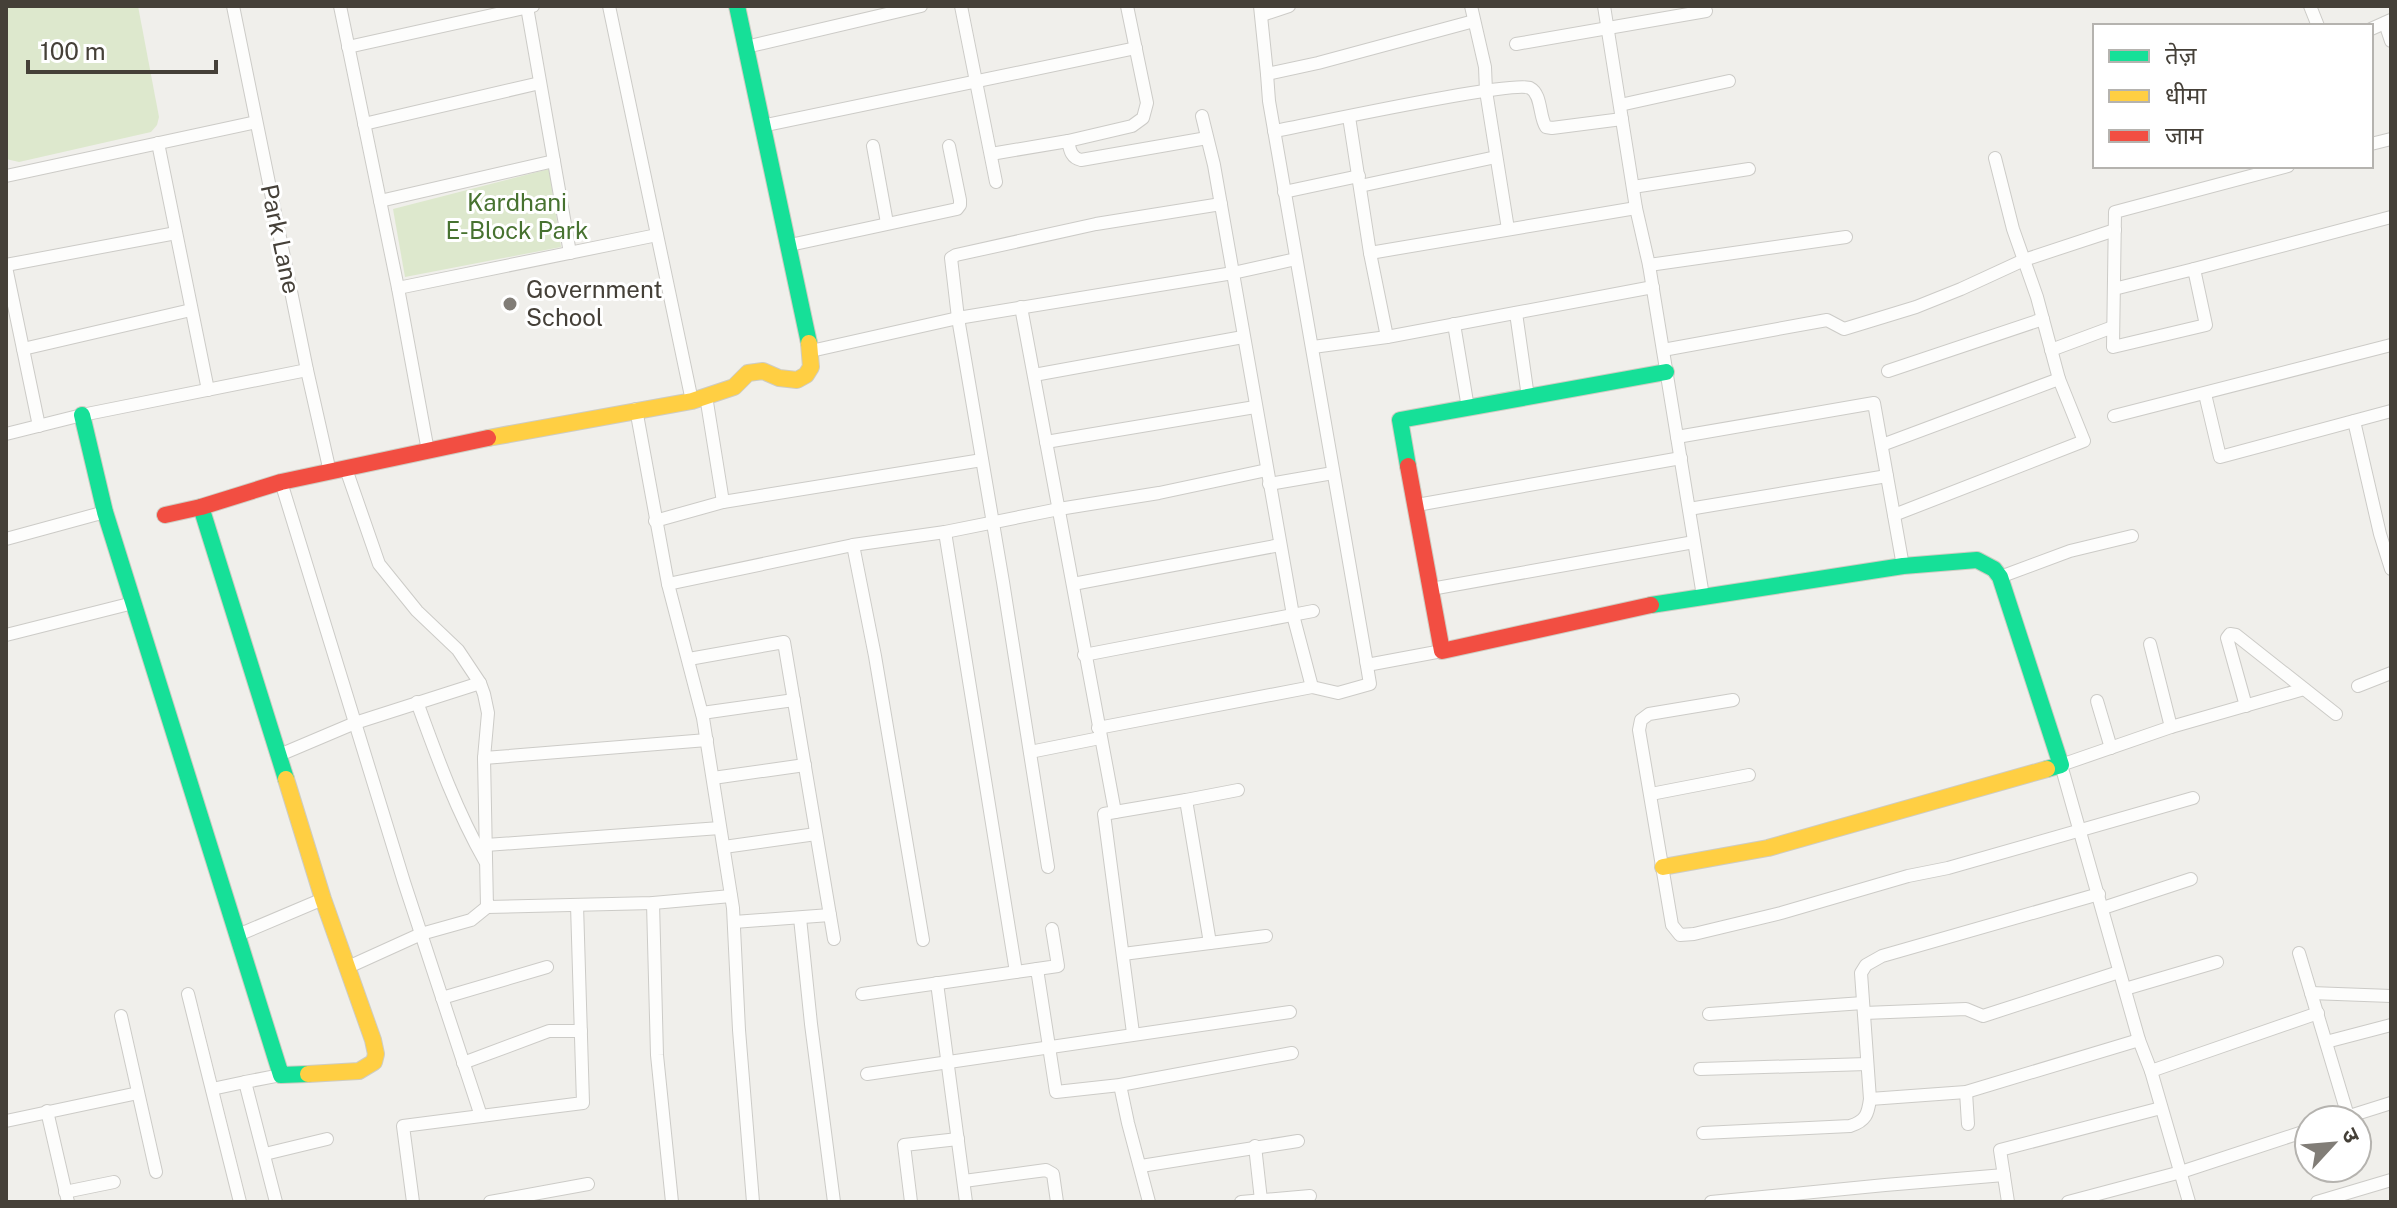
<svg xmlns="http://www.w3.org/2000/svg" width="2397" height="1208" font-family="'Public Sans','Noto Sans Devanagari',sans-serif">
  <style>
    .green { fill: #dde8cd }
    .lines { fill: none; stroke-linecap: round; stroke-linejoin: round }
    .street-casing { stroke: #cccbc7; stroke-width: 14 }
    .fast-casing { stroke: #ceccc2; stroke-width: 18 }
    .slow-casing { stroke: #ceccc2; stroke-width: 18 }
    .jam-casing { stroke: #ceccc2; stroke-width: 18 }
    .street { stroke: #fdfdfc; stroke-width: 12 }
    .fast { stroke: #16e098; stroke-width: 16 }
    .slow { stroke: #ffcf43; stroke-width: 16 }
    .jam { stroke: #f24e42; stroke-width: 16 }
    .poi-dot { fill: #817d77; stroke: #fff; stroke-width: 3 }
    .labels { text-anchor: middle; stroke-width: 6; stroke-linejoin: round; paint-order: stroke }
    .park-label { font-size: 24px; fill: #477230; stroke: #fff }
    .street-label { font-size: 24px; fill: #454038; stroke: #fff }
    .poi-label { font-size: 24px; fill: #454038; stroke: #fff; text-anchor: start }
  </style>
  <rect width="100%" height="100%" fill="#f0efeb"/>
  <g class="green">
    <polygon points="6,6 138,6 159,117 157,125 151,132 19,162 6,159"/>
    <polygon points="549,169 561,247 405,277 393,209"/>
  </g>
  <g class="lines">
    <g class="street-casing">
      <g id="street">
        <polyline points="233,6 307,370 330,472"/>
        <polyline points="340,6 398,288 428,451"/>
        <polyline points="609,6 692,401"/>
        <polyline points="961,6 996,182"/>
        <polyline points="1260,6 1267,74 1318,63 1474,21"/>
        <polyline points="1471,6 1485,67 1486,91 1508,229"/>
        <polyline points="1604,6 1636,208 1649,265 1703,596"/>
        <polyline points="2310,6 2318,26"/>
        <polyline points="527,7 570,253"/>
        <polyline points="1262,15 1289,6"/>
        <polyline points="2385,23 2391,41"/>
        <polyline points="2371,29 2391,20"/>
        <polyline points="1516,44 1706,11"/>
        <polyline points="348,47 533,6"/>
        <polyline points="746,47 921,6"/>
        <polyline points="1267,74 1269,101 1367,665 1442,651"/>
        <polyline points="1620,105 1729,81"/>
        <polyline points="1349,117 1370,253 1387,337"/>
        <polyline points="364,124 540,83"/>
        <polyline points="762,126 1136,48"/>
        <path d="M1274,131C1308,125 1512,80 1530,88C1542,94 1539,117 1546,127L1552,128L1622,119"/>
        <path d="M1068,141C1070,150 1071,158 1081,160L1207,138"/>
        <polyline points="158,143 208,390"/>
        <polyline points="2371,144 2391,139"/>
        <polyline points="873,146 887,223"/>
        <polyline points="991,154 1068,141 1132,126 1143,118 1147,103 1127,6"/>
        <polyline points="6,176 256,122"/>
        <polyline points="1360,186 1496,157"/>
        <polyline points="1633,187 1749,169"/>
        <polyline points="1284,192 1359,176"/>
        <polyline points="380,201 554,161"/>
        <polyline points="790,245 957,209 960,205 960,200 949,146"/>
        <polyline points="1370,253 1636,208"/>
        <polyline points="6,265 176,233"/>
        <polyline points="1649,265 1846,237"/>
        <polyline points="6,267 39,426"/>
        <polyline points="2194,269 2391,217"/>
        <polyline points="398,288 657,235"/>
        <polyline points="2114,289 2194,269 2206,325 2113,347 2115,212 2288,166"/>
        <polyline points="1021,307 1115,812 1104,814 1133,1033"/>
        <polyline points="1516,313 1528,397"/>
        <polyline points="1454,324 1468,408"/>
        <polyline points="1313,347 1387,337 1653,287"/>
        <polyline points="23,349 191,310"/>
        <polyline points="1663,350 1827,320 1844,329 1916,307 1961,289 2024,260 2115,230"/>
        <polyline points="2051,350 2113,327"/>
        <polyline points="811,351 958,318 1233,273 1296,259"/>
        <polyline points="1888,371 2043,319"/>
        <polyline points="1034,375 1243,337"/>
        <polyline points="2205,394 2220,457 2391,411"/>
        <polyline points="706,396 723,502"/>
        <polyline points="636,409 668,584 703,718 733,908 739,1030 753,1202"/>
        <polyline points="2114,416 2391,345"/>
        <polyline points="2354,421 2380,534 2391,569"/>
        <polyline points="6,434 82,415 307,370"/>
        <polyline points="1677,437 1874,403 1903,566"/>
        <polyline points="1046,442 1255,407"/>
        <polyline points="1882,445 2059,379"/>
        <polyline points="346,469 379,564 417,611 458,650 480,683 484,694 488,713 484,758 487,907 653,903 731,896"/>
        <polyline points="281,482 404,882 481,1116 583,1103 577,905"/>
        <polyline points="1269,484 1333,473"/>
        <polyline points="1417,505 1681,458"/>
        <polyline points="1689,509 1887,476"/>
        <polyline points="1894,515 2084,441 2059,379 2037,297 2013,229 1995,158"/>
        <polyline points="655,521 723,502 982,460"/>
        <polyline points="945,532 1016,972"/>
        <polyline points="6,539 105,512"/>
        <polyline points="853,545 875,656 923,940"/>
        <polyline points="2000,577 2070,551 2132,536"/>
        <polyline points="668,584 853,545 945,532 1059,509 1159,493 1267,470"/>
        <polyline points="1073,584 1280,545"/>
        <polyline points="1431,589 1694,542"/>
        <polyline points="6,635 133,603"/>
        <polyline points="2150,644 2171,727"/>
        <polyline points="1084,655 1313,611"/>
        <polyline points="689,659 784,642 834,939"/>
        <polyline points="2358,686 2391,673"/>
        <polyline points="1312,687 1338,693 1370,684 1366,660"/>
        <polyline points="1733,700 1649,714 1641,720 1639,730 1672,925 1680,935 1694,934 1781,913 1908,876 1948,868 2193,798"/>
        <polyline points="2097,701 2111,748"/>
        <path d="M417,702C437,757 456,810 485,861"/>
        <polyline points="2246,706 2227,638 2230,634 2236,635 2336,714"/>
        <polyline points="702,713 794,700"/>
        <polyline points="1098,728 1312,687 1293,615 1214,165 1202,116"/>
        <polyline points="1030,752 1100,738"/>
        <polyline points="277,756 355,723 480,683"/>
        <polyline points="484,758 707,740"/>
        <polyline points="713,778 805,765"/>
        <polyline points="1651,794 1749,775"/>
        <polyline points="1186,800 1238,790"/>
        <polyline points="1115,812 1186,800 1210,943 1266,936"/>
        <polyline points="486,845 720,828"/>
        <polyline points="724,847 816,834"/>
        <polyline points="1048,867 1003,582 958,318 951,258 956,255 1096,224 1221,204"/>
        <polyline points="653,903 657,1055 672,1202"/>
        <polyline points="2103,908 2191,879"/>
        <polyline points="800,918 811,1024 834,1202"/>
        <polyline points="734,922 830,915"/>
        <polyline points="238,935 323,899"/>
        <polyline points="2299,953 2348,1116"/>
        <polyline points="1123,954 1210,943"/>
        <polyline points="346,968 421,934 471,920 487,907"/>
        <polyline points="1037,969 1058,966 1052,929"/>
        <polyline points="937,983 966,1202"/>
        <polyline points="2125,989 2217,962"/>
        <polyline points="2311,993 2391,996"/>
        <polyline points="188,994 240,1202"/>
        <polyline points="862,994 1037,969 1056,1092 1120,1085 1292,1053"/>
        <polyline points="442,998 547,967"/>
        <polyline points="1864,1013 1966,1009 1983,1016 2119,972"/>
        <polyline points="1709,1014 1863,1003"/>
        <polyline points="121,1016 156,1172"/>
        <polyline points="2326,1042 2391,1025"/>
        <polyline points="463,1063 549,1031 581,1031"/>
        <polyline points="1700,1069 1867,1064"/>
        <polyline points="2151,1071 2318,1013"/>
        <polyline points="867,1074 1290,1012"/>
        <polyline points="1120,1085 1128,1123 1149,1202"/>
        <polyline points="212,1089 245,1082"/>
        <polyline points="1966,1092 1968,1124"/>
        <polyline points="1870,1099 1966,1092 2139,1040"/>
        <polyline points="47,1111 68,1202"/>
        <polyline points="2337,1120 2391,1103"/>
        <polyline points="6,1121 138,1093"/>
        <path d="M1703,1133L1850,1126C1866,1121 1868,1114 1870,1099L1861,973L1866,965L1882,956L2099,894"/>
        <polyline points="1255,1146 1261,1200"/>
        <polyline points="265,1154 327,1139"/>
        <polyline points="1141,1166 1298,1141"/>
        <polyline points="964,1181 1046,1170 1053,1174 1057,1202"/>
        <polyline points="65,1192 114,1182"/>
        <polyline points="276,1202 245,1082 281,1075"/>
        <polyline points="413,1202 403,1126 481,1116"/>
        <polyline points="490,1202 588,1184"/>
        <polyline points="911,1202 904,1145 958,1139"/>
        <polyline points="1241,1202 1310,1196"/>
        <polyline points="1711,1202 1885,1185 2004,1175"/>
        <polyline points="2008,1202 2000,1150 2161,1108"/>
        <polyline points="2068,1202 2181,1172 2309,1130"/>
        <polyline points="2189,1202 2151,1071 2139,1040 2061,765 2171,727 2304,689"/>
        <polyline points="2317,1202 2391,1180"/>
      </g>
    </g>
    <g class="fast-casing">
      <g id="fast">
        <polyline points="737,6 809,343"/>
        <polyline points="82,415 105,512 281,1075 308,1074"/>
        <polyline points="1408,466 1400,420 1666,372"/>
        <polyline points="201,507 286,779"/>
        <polyline points="1651,605 1903,566 1977,560 1994,569 2000,577 2061,765 2047,769"/>
      </g>
    </g>
    <g class="slow-casing">
      <g id="slow">
        <polyline points="488,438 692,401 734,387 748,373 763,371 779,378 797,380 806,375 811,367 809,343"/>
        <polyline points="286,779 323,899 373,1040 376,1054 374,1062 359,1071 308,1074"/>
        <polyline points="1663,867 1768,848 2047,769"/>
      </g>
    </g>
    <g class="jam-casing">
      <g id="jam">
        <polyline points="1408,466 1442,651 1651,605"/>
        <polyline points="165,515 201,507 281,482 488,438"/>
      </g>
    </g>
    <use href="#street" class="street"/>
    <use href="#fast" class="fast"/>
    <use href="#slow" class="slow"/>
    <use href="#jam" class="jam"/>
  </g>
  <circle class="poi-dot" cx="510" cy="304" r="8"/>
  <g class="labels">
    <g class="park-label">
      <text x="517" y="211">Kardhani<tspan x="517" dy="28">E-Block Park</tspan></text>
    </g>
    <g class="street-label">
      <text transform="translate(280 239) rotate(78)" y="8">Park Lane</text>
    </g>
    <g class="poi-label">
      <text x="526" y="298">Government<tspan x="526" dy="28">School</tspan></text>
    </g>
  </g>
  <rect width="2397" height="1208" fill="none" stroke="#454038" stroke-width="16"/>
  <rect x="2093" y="24" width="280" height="144" fill="#ffffff" stroke="#b5b3af" stroke-width="2"/>
  <rect x="2109" y="50" width="40" height="12" fill="#16e098" stroke="#b5b3af" stroke-width="2"/>
  <text x="2165" y="64" font-size="24" fill="#454038">तेज़</text>
  <rect x="2109" y="90" width="40" height="12" fill="#ffcf43" stroke="#b5b3af" stroke-width="2"/>
  <text x="2165" y="104" font-size="24" fill="#454038">धीमा</text>
  <rect x="2109" y="130" width="40" height="12" fill="#f24e42" stroke="#b5b3af" stroke-width="2"/>
  <text x="2165" y="144" font-size="24" fill="#454038">जाम</text>
  <g transform="translate(2333 1144) rotate(64)"><circle r="38" fill="#ffffff" stroke="#b5b3af" stroke-width="2"/>
  <path d="M0-6L14 30L0 20L-14 30Z" fill="#817d77"/>
  <text y="-12" font-size="22" font-weight="bold" text-anchor="middle" fill="#454038">उ</text>
  </g>
  <path d="M28 60v12h188v-12" fill="none" stroke="#454038" stroke-width="4"/>
  <text x="40" y="60" font-size="24" fill="#454038" stroke="#ffffff" stroke-width="6" paint-order="stroke">100 m</text>
</svg>
